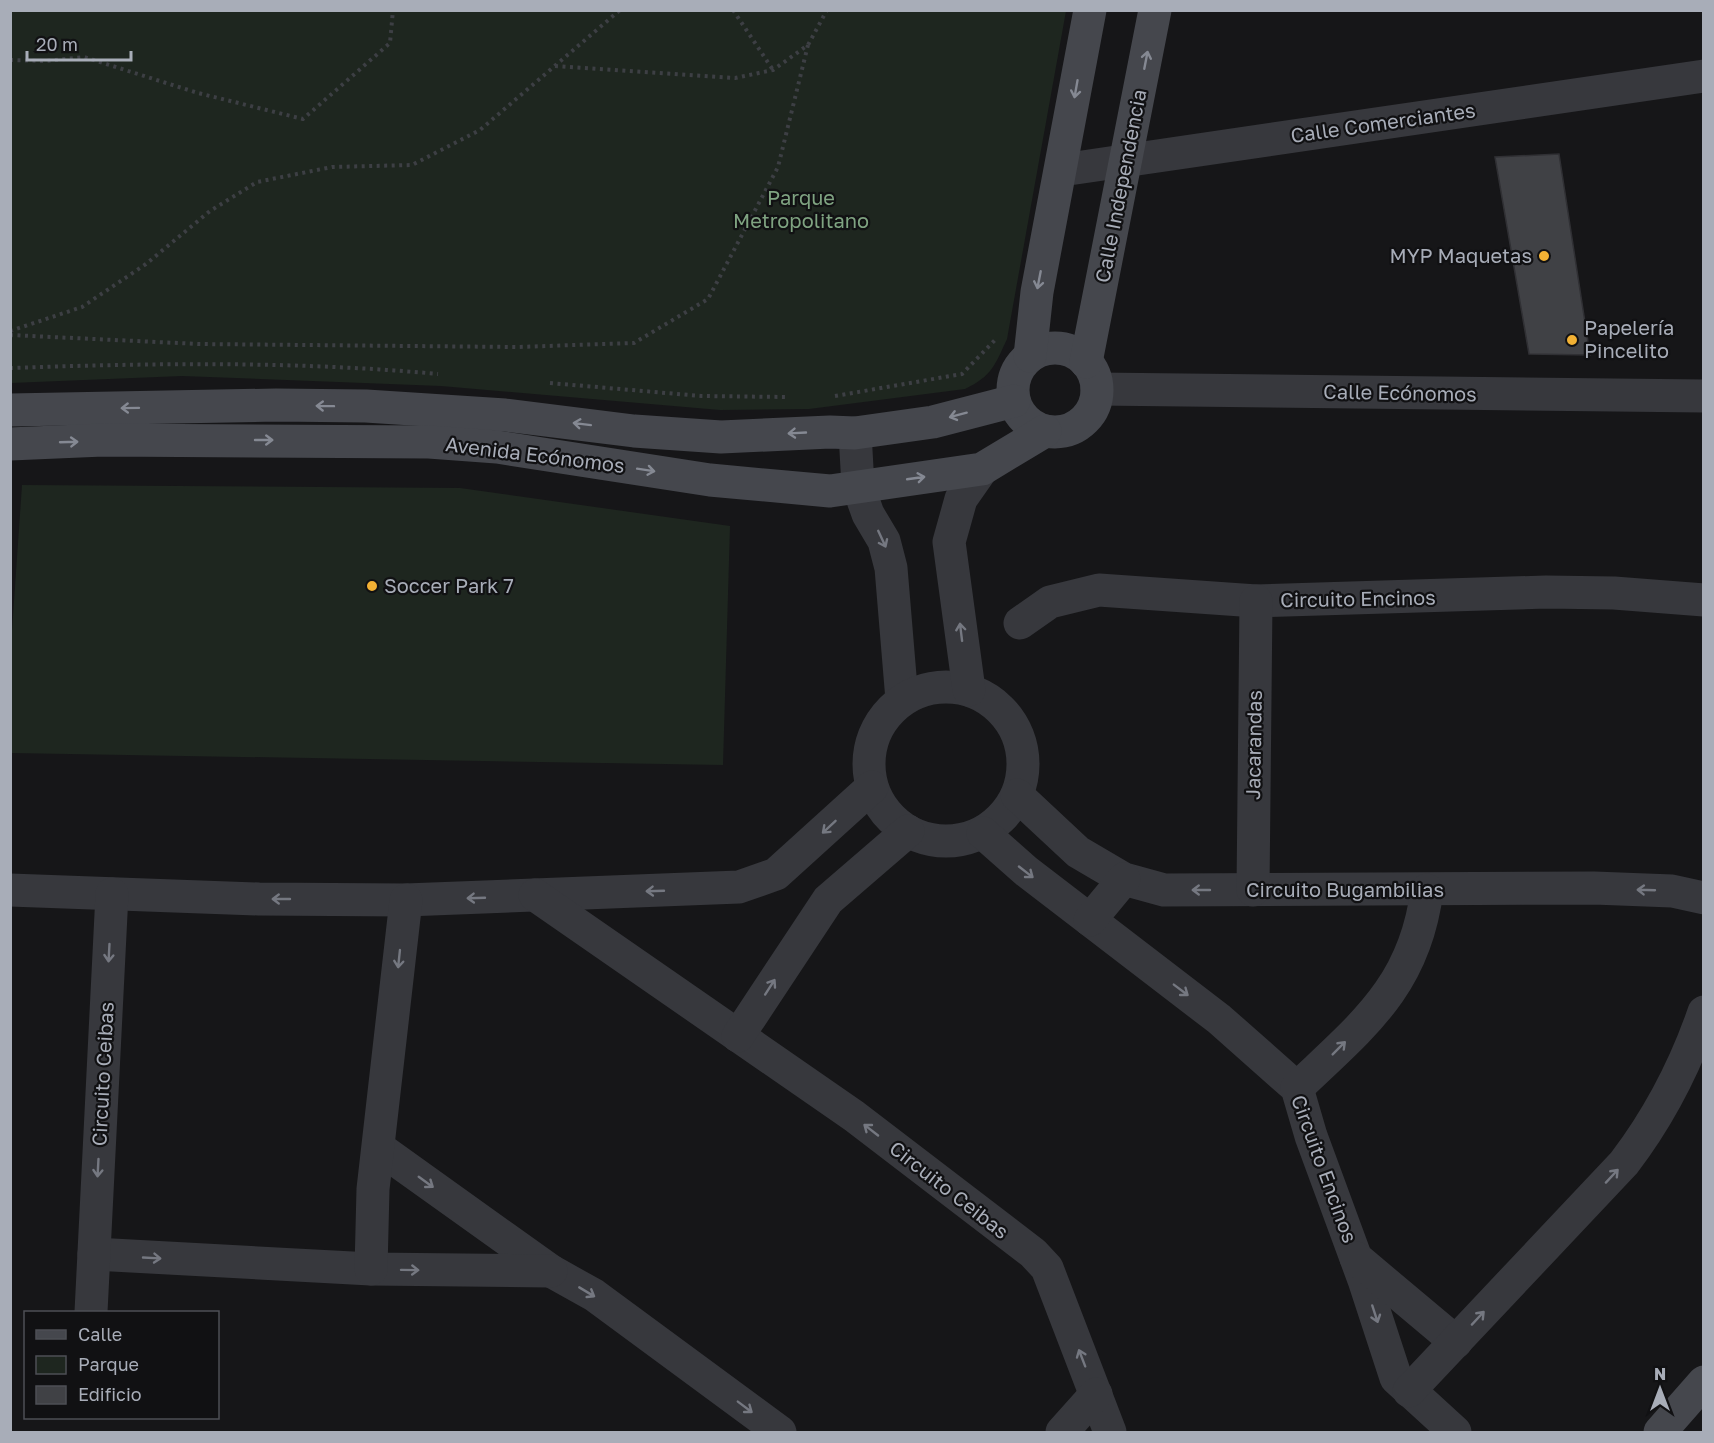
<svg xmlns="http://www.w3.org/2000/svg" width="1714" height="1443" font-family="'Golos Text',sans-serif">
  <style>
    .green { fill: #1e261f }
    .building { fill: #404145; stroke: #303034; stroke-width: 1.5 }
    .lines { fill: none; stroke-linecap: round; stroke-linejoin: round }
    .path { stroke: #3d3f44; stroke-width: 4; stroke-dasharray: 3 4.5; stroke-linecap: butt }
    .street { stroke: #37383d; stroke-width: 33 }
    .secondary { stroke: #45474d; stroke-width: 33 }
    .oneway { stroke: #858993 }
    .oneway2 { stroke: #757881 }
    .poi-dot { fill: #f2b134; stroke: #111113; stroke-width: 2 }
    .labels { text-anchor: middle; stroke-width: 4.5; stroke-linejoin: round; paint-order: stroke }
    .street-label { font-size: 20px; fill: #a8adb8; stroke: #111113 }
    .park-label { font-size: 20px; fill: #7fa381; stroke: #111113 }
    .poi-label { font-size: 20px; fill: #a8adb8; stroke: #111113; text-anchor: start }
  </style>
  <rect width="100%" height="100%" fill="#161618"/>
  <g class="green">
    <path d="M10,11L11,10L1066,11L1007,339C995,365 992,376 965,389L809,409L720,410L441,386L182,376L11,383Z"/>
    <polygon points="22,485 460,488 730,526 723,765 11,753 11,645"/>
  </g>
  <polygon class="building" points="1559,154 1590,355 1529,354 1495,157"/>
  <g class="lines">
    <g class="path">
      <polyline points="733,10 773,70"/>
      <polyline points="10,60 46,61 84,57 198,93 303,119 390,43 393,10"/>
      <polyline points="555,66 735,78 773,70 808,45 827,10"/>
      <polyline points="10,331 82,307 146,264 210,211 257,182 332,167 412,165 480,130 620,10"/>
      <polyline points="10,335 199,344 517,347 634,343 708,299 778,167 808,45"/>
      <path d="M10,368C153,363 296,361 438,374"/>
      <polyline points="550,383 701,396 785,397"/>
      <polyline points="835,396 962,374 996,339"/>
    </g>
    <g class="street">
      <polyline points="1062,170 1704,76"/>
      <polyline points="1097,389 1704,396"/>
      <polyline points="855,433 858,486 868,514 884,541 891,568 902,700"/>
      <polyline points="1020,623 1050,602 1099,590 1256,601 1546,592 1614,593 1704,600"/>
      <circle cx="946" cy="764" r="77"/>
      <polyline points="969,690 949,542 961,499 982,469"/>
      <polyline points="1017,795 1078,852 1124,879 1164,890 1594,888 1672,891 1704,898"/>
      <polyline points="983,833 1026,871 1219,1019 1297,1088 1311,1136 1364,1280 1396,1378 1455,1432"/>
      <polyline points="10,890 259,899 406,900 739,887 776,874 872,787"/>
      <polyline points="1253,890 1256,601"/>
      <polyline points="535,895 854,1116 1033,1253 1047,1268 1110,1432"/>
      <polyline points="1090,920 1124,879"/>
      <polyline points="738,1036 828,900 908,831"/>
      <path d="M1297,1088C1363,1025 1415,986 1427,890"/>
      <polyline points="379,1148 551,1271 594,1295 780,1432"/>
      <polyline points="94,1254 371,1269 551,1271"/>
      <polyline points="1356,1258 1456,1342"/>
      <polyline points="371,1269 373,1189 406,900"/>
      <polyline points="91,1312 112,894"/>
      <path d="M1409,1391L1624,1163C1659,1117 1685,1067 1704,1012"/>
      <polyline points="1062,1432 1096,1394"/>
    </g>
    <g class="secondary">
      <circle cx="1055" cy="390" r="42"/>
      <polyline points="1030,356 1037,292 1090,10"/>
      <polyline points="1086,362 1155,10"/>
      <polyline points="10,410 276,405 366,406 505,415 634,431 721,437 830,432 855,433 933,422 1014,401"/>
      <polyline points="10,444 103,440 429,442 497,447 710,480 830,491 982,469 1045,431"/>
      <polyline points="1660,1432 1704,1382"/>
    </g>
  </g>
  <defs><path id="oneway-shaft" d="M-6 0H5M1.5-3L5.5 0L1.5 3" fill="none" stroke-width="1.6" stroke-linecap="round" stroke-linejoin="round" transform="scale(1.5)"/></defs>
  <g class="oneway">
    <use href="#oneway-shaft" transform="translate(1146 60) rotate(-79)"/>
    <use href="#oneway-shaft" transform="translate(1076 89) rotate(100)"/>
    <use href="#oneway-shaft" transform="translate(1039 280) rotate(101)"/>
    <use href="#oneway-shaft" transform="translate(325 406) rotate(-179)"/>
    <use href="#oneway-shaft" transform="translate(130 408) rotate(179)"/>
    <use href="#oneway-shaft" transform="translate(958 415) rotate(165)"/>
    <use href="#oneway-shaft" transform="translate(582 424) rotate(-173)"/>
    <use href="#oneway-shaft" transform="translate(797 433) rotate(177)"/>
    <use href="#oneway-shaft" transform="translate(264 440)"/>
    <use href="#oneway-shaft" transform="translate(69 442) rotate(-2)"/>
    <use href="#oneway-shaft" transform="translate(646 470) rotate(9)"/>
    <use href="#oneway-shaft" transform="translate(916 478) rotate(-8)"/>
  </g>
  <g class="oneway2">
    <use href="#oneway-shaft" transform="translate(882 539) rotate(65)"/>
    <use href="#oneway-shaft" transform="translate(961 632) rotate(-97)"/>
    <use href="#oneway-shaft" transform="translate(829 827) rotate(137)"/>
    <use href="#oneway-shaft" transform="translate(1026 872) rotate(38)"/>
    <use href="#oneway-shaft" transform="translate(1201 890) rotate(180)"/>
    <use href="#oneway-shaft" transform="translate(1646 890) rotate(-178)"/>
    <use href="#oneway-shaft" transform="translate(655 891) rotate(178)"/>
    <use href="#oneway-shaft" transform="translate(476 898) rotate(178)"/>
    <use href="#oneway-shaft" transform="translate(281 899) rotate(-180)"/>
    <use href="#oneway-shaft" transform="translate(109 953) rotate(93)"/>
    <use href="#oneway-shaft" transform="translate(399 959) rotate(96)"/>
    <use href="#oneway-shaft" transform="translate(770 987) rotate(-57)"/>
    <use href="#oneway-shaft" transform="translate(1181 990) rotate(37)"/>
    <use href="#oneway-shaft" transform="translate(1339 1048) rotate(-45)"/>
    <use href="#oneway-shaft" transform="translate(871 1130) rotate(-142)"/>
    <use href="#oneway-shaft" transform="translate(98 1168) rotate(93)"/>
    <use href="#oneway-shaft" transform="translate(1612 1176) rotate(-47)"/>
    <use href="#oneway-shaft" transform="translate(426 1182) rotate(36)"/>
    <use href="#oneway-shaft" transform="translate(152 1258) rotate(3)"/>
    <use href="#oneway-shaft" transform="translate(410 1270) rotate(1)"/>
    <use href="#oneway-shaft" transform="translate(587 1292) rotate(31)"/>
    <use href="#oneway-shaft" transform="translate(1375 1314) rotate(72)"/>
    <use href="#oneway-shaft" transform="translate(1478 1318) rotate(-47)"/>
    <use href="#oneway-shaft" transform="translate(1082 1358) rotate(-111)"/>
    <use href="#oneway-shaft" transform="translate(745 1407) rotate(37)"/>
  </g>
  <g class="poi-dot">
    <circle cx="1544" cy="256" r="6"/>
    <circle cx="1572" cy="340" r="6"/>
    <circle cx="372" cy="586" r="6"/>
  </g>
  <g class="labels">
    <g class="street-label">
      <text transform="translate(1383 123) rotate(-8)" y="7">Calle Comerciantes</text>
      <text transform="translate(1121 186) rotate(-79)" y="7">Calle Independencia</text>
      <text transform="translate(1400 393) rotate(1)" y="7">Calle Ecónomos</text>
      <text transform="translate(535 455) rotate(7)" y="7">Avenida Ecónomos</text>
      <text transform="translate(1358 599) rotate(-1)" y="7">Circuito Encinos</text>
      <text transform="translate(1254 745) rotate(-89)" y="7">Jacarandas</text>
      <text x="1345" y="897">Circuito Bugambilias</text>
      <text transform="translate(103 1074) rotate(-87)" y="7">Circuito Ceibas</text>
      <text transform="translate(1324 1169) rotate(70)" y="7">Circuito Encinos</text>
      <text transform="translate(949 1190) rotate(38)" y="7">Circuito Ceibas</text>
    </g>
    <g class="park-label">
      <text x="801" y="205">Parque<tspan x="801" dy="23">Metropolitano</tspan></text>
    </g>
    <g class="poi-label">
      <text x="1532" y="263" text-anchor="end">MYP Maquetas</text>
      <text x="1584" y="335">Papelería<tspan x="1584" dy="23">Pincelito</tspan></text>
      <text x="384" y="593">Soccer Park 7</text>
    </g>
  </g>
  <rect width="1714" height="1443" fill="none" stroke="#a8adb8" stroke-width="24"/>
  <rect x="24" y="1311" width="195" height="108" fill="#111113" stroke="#4d4f55" stroke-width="1.5"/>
  <rect x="36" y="1330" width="30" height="9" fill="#45474d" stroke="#4d4f55" stroke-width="1.5"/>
  <text x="78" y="1341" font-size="18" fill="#a8adb8">Calle</text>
  <rect x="36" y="1356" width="30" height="18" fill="#1e261f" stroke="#4d4f55" stroke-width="1.5"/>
  <text x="78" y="1371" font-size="18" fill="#a8adb8">Parque</text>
  <rect x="36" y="1386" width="30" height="18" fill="#404145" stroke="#4d4f55" stroke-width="1.5"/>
  <text x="78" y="1401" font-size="18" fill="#a8adb8">Edificio</text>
  <g transform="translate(1660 1389)" stroke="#111113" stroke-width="4.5" paint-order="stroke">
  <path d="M0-4.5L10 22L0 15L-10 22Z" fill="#a8adb8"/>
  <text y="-9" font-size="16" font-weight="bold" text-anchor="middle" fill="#a8adb8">N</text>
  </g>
  <path d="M27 51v9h104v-9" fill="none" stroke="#a8adb8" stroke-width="3"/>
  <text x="36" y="51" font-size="18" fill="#a8adb8" stroke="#111113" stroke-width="4.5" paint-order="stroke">20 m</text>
</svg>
